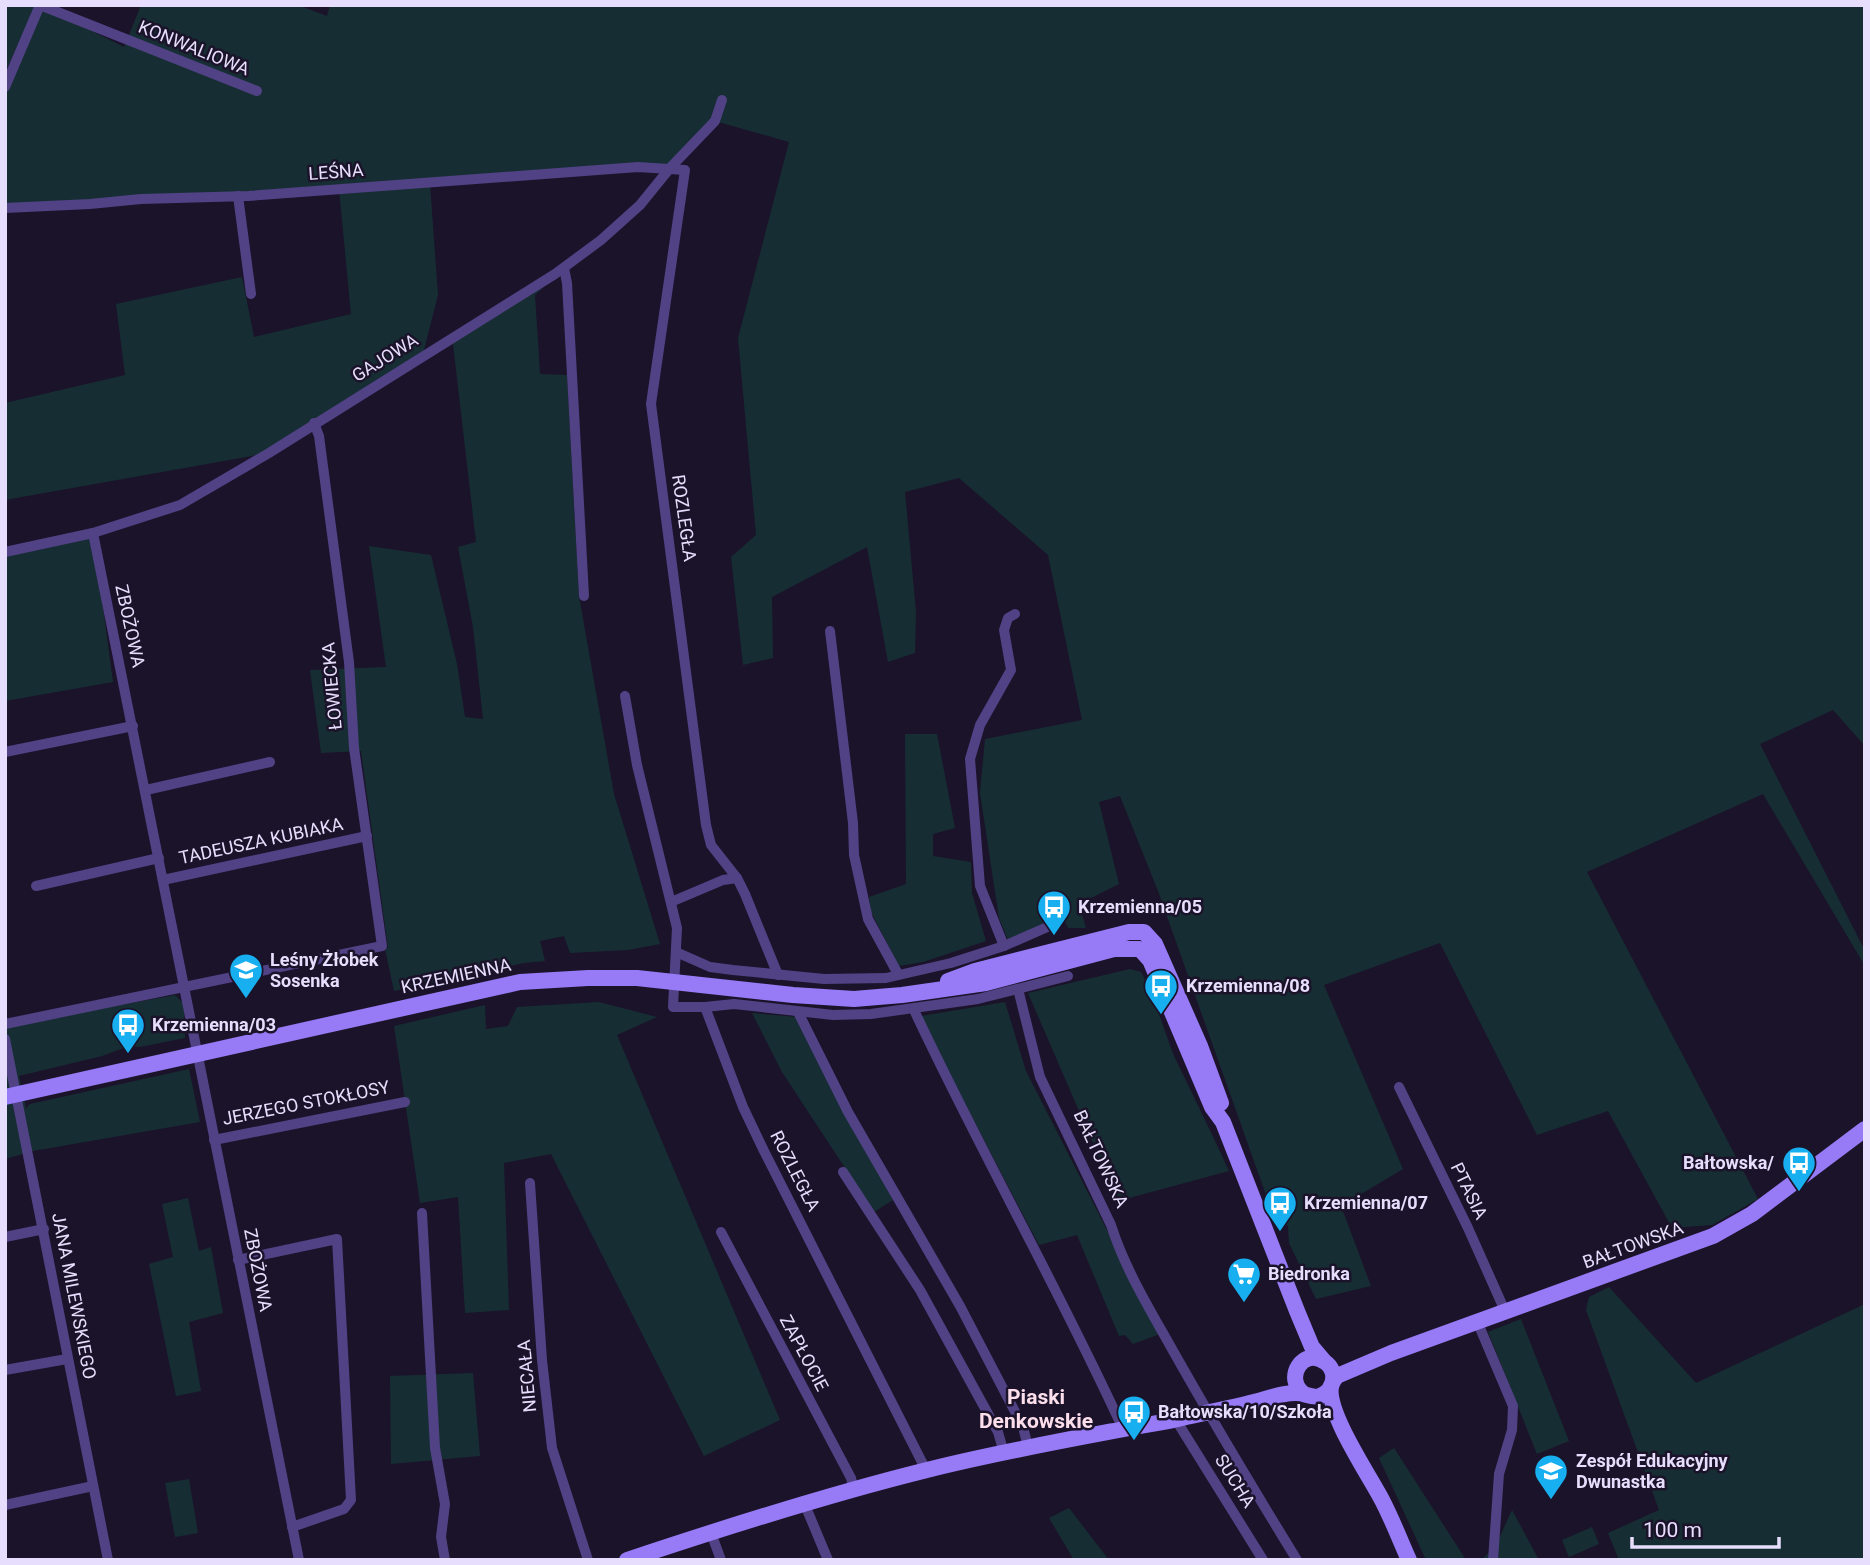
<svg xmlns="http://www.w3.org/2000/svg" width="1870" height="1565" font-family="Roboto,sans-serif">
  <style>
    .green { fill: #162e33 }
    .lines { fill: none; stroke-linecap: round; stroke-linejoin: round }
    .minor { stroke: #514185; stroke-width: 10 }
    .secondary { stroke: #977bf6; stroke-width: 16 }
    .labels { text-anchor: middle; stroke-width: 5; stroke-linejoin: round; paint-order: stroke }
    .street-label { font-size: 18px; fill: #e7defd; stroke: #1b132a }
    .poi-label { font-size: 18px; font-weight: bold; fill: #e7defd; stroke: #1b132a; text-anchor: start }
    .quarter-label { font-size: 21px; font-weight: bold; fill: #fddfec; stroke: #1b132a }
  </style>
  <rect width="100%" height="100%" fill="#1b132a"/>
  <g class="green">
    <polygon points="5,5 36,5 5,73"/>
    <polygon points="40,5 124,47 141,5 298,5 327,16 330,5 1865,5 1865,746 1833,710 1760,744 1865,951 1865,966 1763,794 1587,872 1758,1199 1712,1225 1672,1228 1608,1111 1537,1135 1440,943 1324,985 1403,1169 1341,1206 1371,1286 1316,1299 1289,1243 1288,1226 1266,1195 1158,891 1120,796 1099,802 1119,884 1079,904 1086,928 1068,928 1060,910 1042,911 1043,924 1008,940 999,918 980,793 985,739 1082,720 1048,555 959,478 905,492 916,612 915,653 888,662 867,547 772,597 773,658 743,665 731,557 756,535 738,338 789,142 715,121 670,168 430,184 438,295 423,354 564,268 535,295 540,374 567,375 579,596 614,794 660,944 628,950 570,953 564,936 540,941 545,961 524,963 394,991 385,949 388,948 361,751 321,753 310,670 386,667 369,546 431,555 457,664 465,717 483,719 473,627 458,547 476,542 453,344 269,453 5,500 5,403 125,375 116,304 242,277 254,337 351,314 339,189 5,208 5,87"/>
    <polygon points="93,533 113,682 5,701 5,552"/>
    <polygon points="905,734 937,734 955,828 933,834 933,856 971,862 972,893 986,941 923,962 899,966 871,912 869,897 906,884"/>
    <path d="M1130,969L1141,972C1156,999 1163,1029 1175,1058C1193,1096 1212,1133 1229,1171L1118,1201L1028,993Z"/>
    <polygon points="175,995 184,1004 185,1038 140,1047 129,1046 102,1056 19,1076 26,1108 30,1104 189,1069 200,1122 33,1151 5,1159 5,1018 7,1026"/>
    <polygon points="599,1002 657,1017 617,1035 780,1420 704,1456 551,1154 504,1163 509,1310 465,1313 458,1197 420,1203 394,1026 485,1005 486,1029 508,1026 517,1007"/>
    <polygon points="1005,1002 1026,1071 1160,1334 1133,1344 1125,1335 1119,1336 1077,1235 1039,1245 920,1018 921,1016"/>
    <polygon points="752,1013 797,1017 893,1200 874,1212 782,1072"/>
    <polygon points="188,1198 199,1251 211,1247 223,1313 189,1322 201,1391 176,1396 149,1264 173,1257 162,1204"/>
    <polygon points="1609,1287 1696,1383 1865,1304 1865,1560 1619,1560 1608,1533 1659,1510 1586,1310 1589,1297"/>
    <polygon points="1521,1319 1569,1441 1537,1454 1488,1332"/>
    <polygon points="473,1373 480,1456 391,1464 390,1376"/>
    <polygon points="1394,1448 1466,1560 1426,1560 1379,1458"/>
    <polygon points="189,1479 198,1533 175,1537 165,1483"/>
    <polygon points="1069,1508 1109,1560 1074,1560 1049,1518"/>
    <polygon points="1512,1510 1539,1560 1481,1560 1495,1547"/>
    <polygon points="1592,1527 1599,1544 1569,1557 1562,1540"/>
  </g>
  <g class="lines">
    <g class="minor">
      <polyline points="40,5 257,91"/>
      <polyline points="5,87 40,5"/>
      <polyline points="238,196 251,294"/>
      <polyline points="5,208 90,204 141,199 248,196 638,167 685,170 651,404 706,825 711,845 737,878 745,894 778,975"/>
      <polyline points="564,268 567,283 584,596"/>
      <polyline points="93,533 299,1560"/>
      <polyline points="5,552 93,533 180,505 269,453 555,274 601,240 640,205 670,168 715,121 722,100"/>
      <polyline points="830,631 853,823 854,855 868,919 898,974"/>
      <polyline points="625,696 637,765 677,928 673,1007 705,1007 734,1004 833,1015 871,1014 978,999 1068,976"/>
      <polyline points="5,752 133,726"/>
      <polyline points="146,790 270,762"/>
      <polyline points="163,880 367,836"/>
      <polyline points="36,886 159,858"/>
      <polyline points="671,902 723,880 737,878"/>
      <polyline points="1004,946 980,886 970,759 980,725 1011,670 1004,630 1008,618 1015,614"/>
      <polyline points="676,952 710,967 733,970 824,979 886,978 951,963 1004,946 1052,925"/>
      <path d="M1018,989L1040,1077L1111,1225C1125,1269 1149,1308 1172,1349C1212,1420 1254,1490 1297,1560"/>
      <polyline points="705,1007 743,1107 764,1151 926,1470"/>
      <path d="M914,1010C980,1151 1058,1287 1123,1429"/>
      <polyline points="798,1012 848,1112 960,1306 1023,1427 1028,1447"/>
      <polyline points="5,1024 382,946 354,748 349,662 319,436 314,423"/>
      <polyline points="5,1039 108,1560"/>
      <polyline points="1399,1087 1468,1228 1505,1311"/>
      <polyline points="214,1140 405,1102"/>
      <polyline points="843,1172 920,1290 998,1432 1004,1453"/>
      <polyline points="530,1183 542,1360 552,1448 588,1560"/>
      <polyline points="422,1213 435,1448 445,1504 441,1537 445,1560"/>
      <polyline points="721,1232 851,1478 854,1490"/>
      <polyline points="5,1237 44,1229"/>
      <polyline points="238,1260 337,1239 351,1500 344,1509 292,1527"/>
      <polyline points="1477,1321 1513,1406 1512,1430 1499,1474 1493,1560"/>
      <polyline points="5,1370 67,1359"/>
      <polyline points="1176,1420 1263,1560"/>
      <polyline points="5,1505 93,1486"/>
      <polyline points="805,1505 828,1560"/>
      <polyline points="711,1533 721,1560"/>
    </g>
    <g class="secondary">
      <polyline points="948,981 975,971 1129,932 1144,932 1155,944 1200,1046 1221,1103"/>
      <polyline points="5,1097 520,982 588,978 637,978 793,995 854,999 902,995 986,983 1114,949 1140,949 1150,960 1212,1107 1223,1122 1297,1311 1312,1347 1323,1360"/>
      <polyline points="1333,1381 1337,1376 1391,1353 1713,1236 1752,1214 1865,1129"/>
      <path d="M1331,1386C1326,1412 1369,1475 1382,1500C1392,1519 1400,1540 1409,1560"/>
      <path d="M627,1560C726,1527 826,1495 927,1470C990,1454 1055,1442 1119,1430C1141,1425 1164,1423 1186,1417C1209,1412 1231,1408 1254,1402C1266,1399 1281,1393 1295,1393C1304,1392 1311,1399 1320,1396C1335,1390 1338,1371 1325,1362C1303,1346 1283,1379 1304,1394"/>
    </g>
  </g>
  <defs>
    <g id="bus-pin" transform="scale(1.75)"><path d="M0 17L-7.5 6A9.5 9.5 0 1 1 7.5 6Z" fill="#17aff0" stroke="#1b132a"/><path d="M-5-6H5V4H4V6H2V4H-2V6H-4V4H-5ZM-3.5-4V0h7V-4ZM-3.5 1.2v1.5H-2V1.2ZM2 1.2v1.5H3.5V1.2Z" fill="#fff"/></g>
    <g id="school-pin" transform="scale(1.75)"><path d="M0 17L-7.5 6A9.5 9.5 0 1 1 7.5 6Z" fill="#17aff0" stroke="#1b132a"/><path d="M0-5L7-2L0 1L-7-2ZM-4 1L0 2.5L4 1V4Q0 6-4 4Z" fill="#fff"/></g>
    <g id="supermarket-pin" transform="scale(1.75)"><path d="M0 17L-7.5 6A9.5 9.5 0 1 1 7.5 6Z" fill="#17aff0" stroke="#1b132a"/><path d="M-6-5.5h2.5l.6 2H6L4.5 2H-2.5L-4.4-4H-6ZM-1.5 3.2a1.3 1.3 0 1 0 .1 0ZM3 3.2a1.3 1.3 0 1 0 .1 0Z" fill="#fff"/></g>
  </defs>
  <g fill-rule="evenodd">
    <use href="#bus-pin" x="1054" y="907"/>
    <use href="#school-pin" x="246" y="970"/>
    <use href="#bus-pin" x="1161" y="986"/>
    <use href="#bus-pin" x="128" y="1025"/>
    <use href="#bus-pin" x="1799" y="1163"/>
    <use href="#bus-pin" x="1280" y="1203"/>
    <use href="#supermarket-pin" x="1244" y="1274"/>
    <use href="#bus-pin" x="1134" y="1412"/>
    <use href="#school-pin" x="1551" y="1471"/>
  </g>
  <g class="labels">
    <g class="street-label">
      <text transform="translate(194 48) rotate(22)" y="6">KONWALIOWA</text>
      <text transform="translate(336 172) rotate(-4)" y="6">LEŚNA</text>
      <text transform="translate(385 358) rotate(-32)" y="6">GAJOWA</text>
      <text transform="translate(684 518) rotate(82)" y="6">ROZLEGŁA</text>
      <text transform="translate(130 626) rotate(78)" y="6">ZBOŻOWA</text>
      <text transform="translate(332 686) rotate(-95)" y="6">ŁOWIECKA</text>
      <text transform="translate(261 841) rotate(-12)" y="6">TADEUSZA KUBIAKA</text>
      <text transform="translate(456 976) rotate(-12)" y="6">KRZEMIENNA</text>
      <text transform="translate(306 1103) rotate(-11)" y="6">JERZEGO STOKŁOSY</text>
      <text transform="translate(1101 1159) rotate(65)" y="6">BAŁTOWSKA</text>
      <text transform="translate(795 1171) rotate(63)" y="6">ROZLEGŁA</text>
      <text transform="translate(1469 1191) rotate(64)" y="6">PTASIA</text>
      <text transform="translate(1633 1245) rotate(-20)" y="6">BAŁTOWSKA</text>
      <text transform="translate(258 1270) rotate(79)" y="6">ZBOŻOWA</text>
      <text transform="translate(74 1296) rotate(79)" y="6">JANA MILEWSKIEGO</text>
      <text transform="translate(804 1353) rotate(62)" y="6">ZAPŁOCIE</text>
      <text transform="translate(527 1376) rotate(-95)" y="6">NIECAŁA</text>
      <text transform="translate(1235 1481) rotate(58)" y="6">SUCHA</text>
    </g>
    <g class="poi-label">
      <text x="1078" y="913">Krzemienna/05</text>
      <text x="270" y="966">Leśny Żłobek<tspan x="270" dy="21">Sosenka</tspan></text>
      <text x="1186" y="992">Krzemienna/08</text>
      <text x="152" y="1031">Krzemienna/03</text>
      <text x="1774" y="1169" text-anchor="end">Bałtowska/</text>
      <text x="1304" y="1209">Krzemienna/07</text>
      <text x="1268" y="1280">Biedronka</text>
      <text x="1158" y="1418">Bałtowska/10/Szkoła</text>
      <text x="1576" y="1467">Zespół Edukacyjny<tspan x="1576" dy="21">Dwunastka</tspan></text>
    </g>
    <g class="quarter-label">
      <text x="1036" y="1404">Piaski<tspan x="1036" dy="24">Denkowskie</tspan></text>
    </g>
  </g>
  <rect width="1870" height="1565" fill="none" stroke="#e7defd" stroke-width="14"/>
  <path d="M1632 1537v10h147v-10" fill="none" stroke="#e7defd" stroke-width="3.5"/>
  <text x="1643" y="1537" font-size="21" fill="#e7defd" stroke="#1b132a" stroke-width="5" paint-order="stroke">100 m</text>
</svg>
